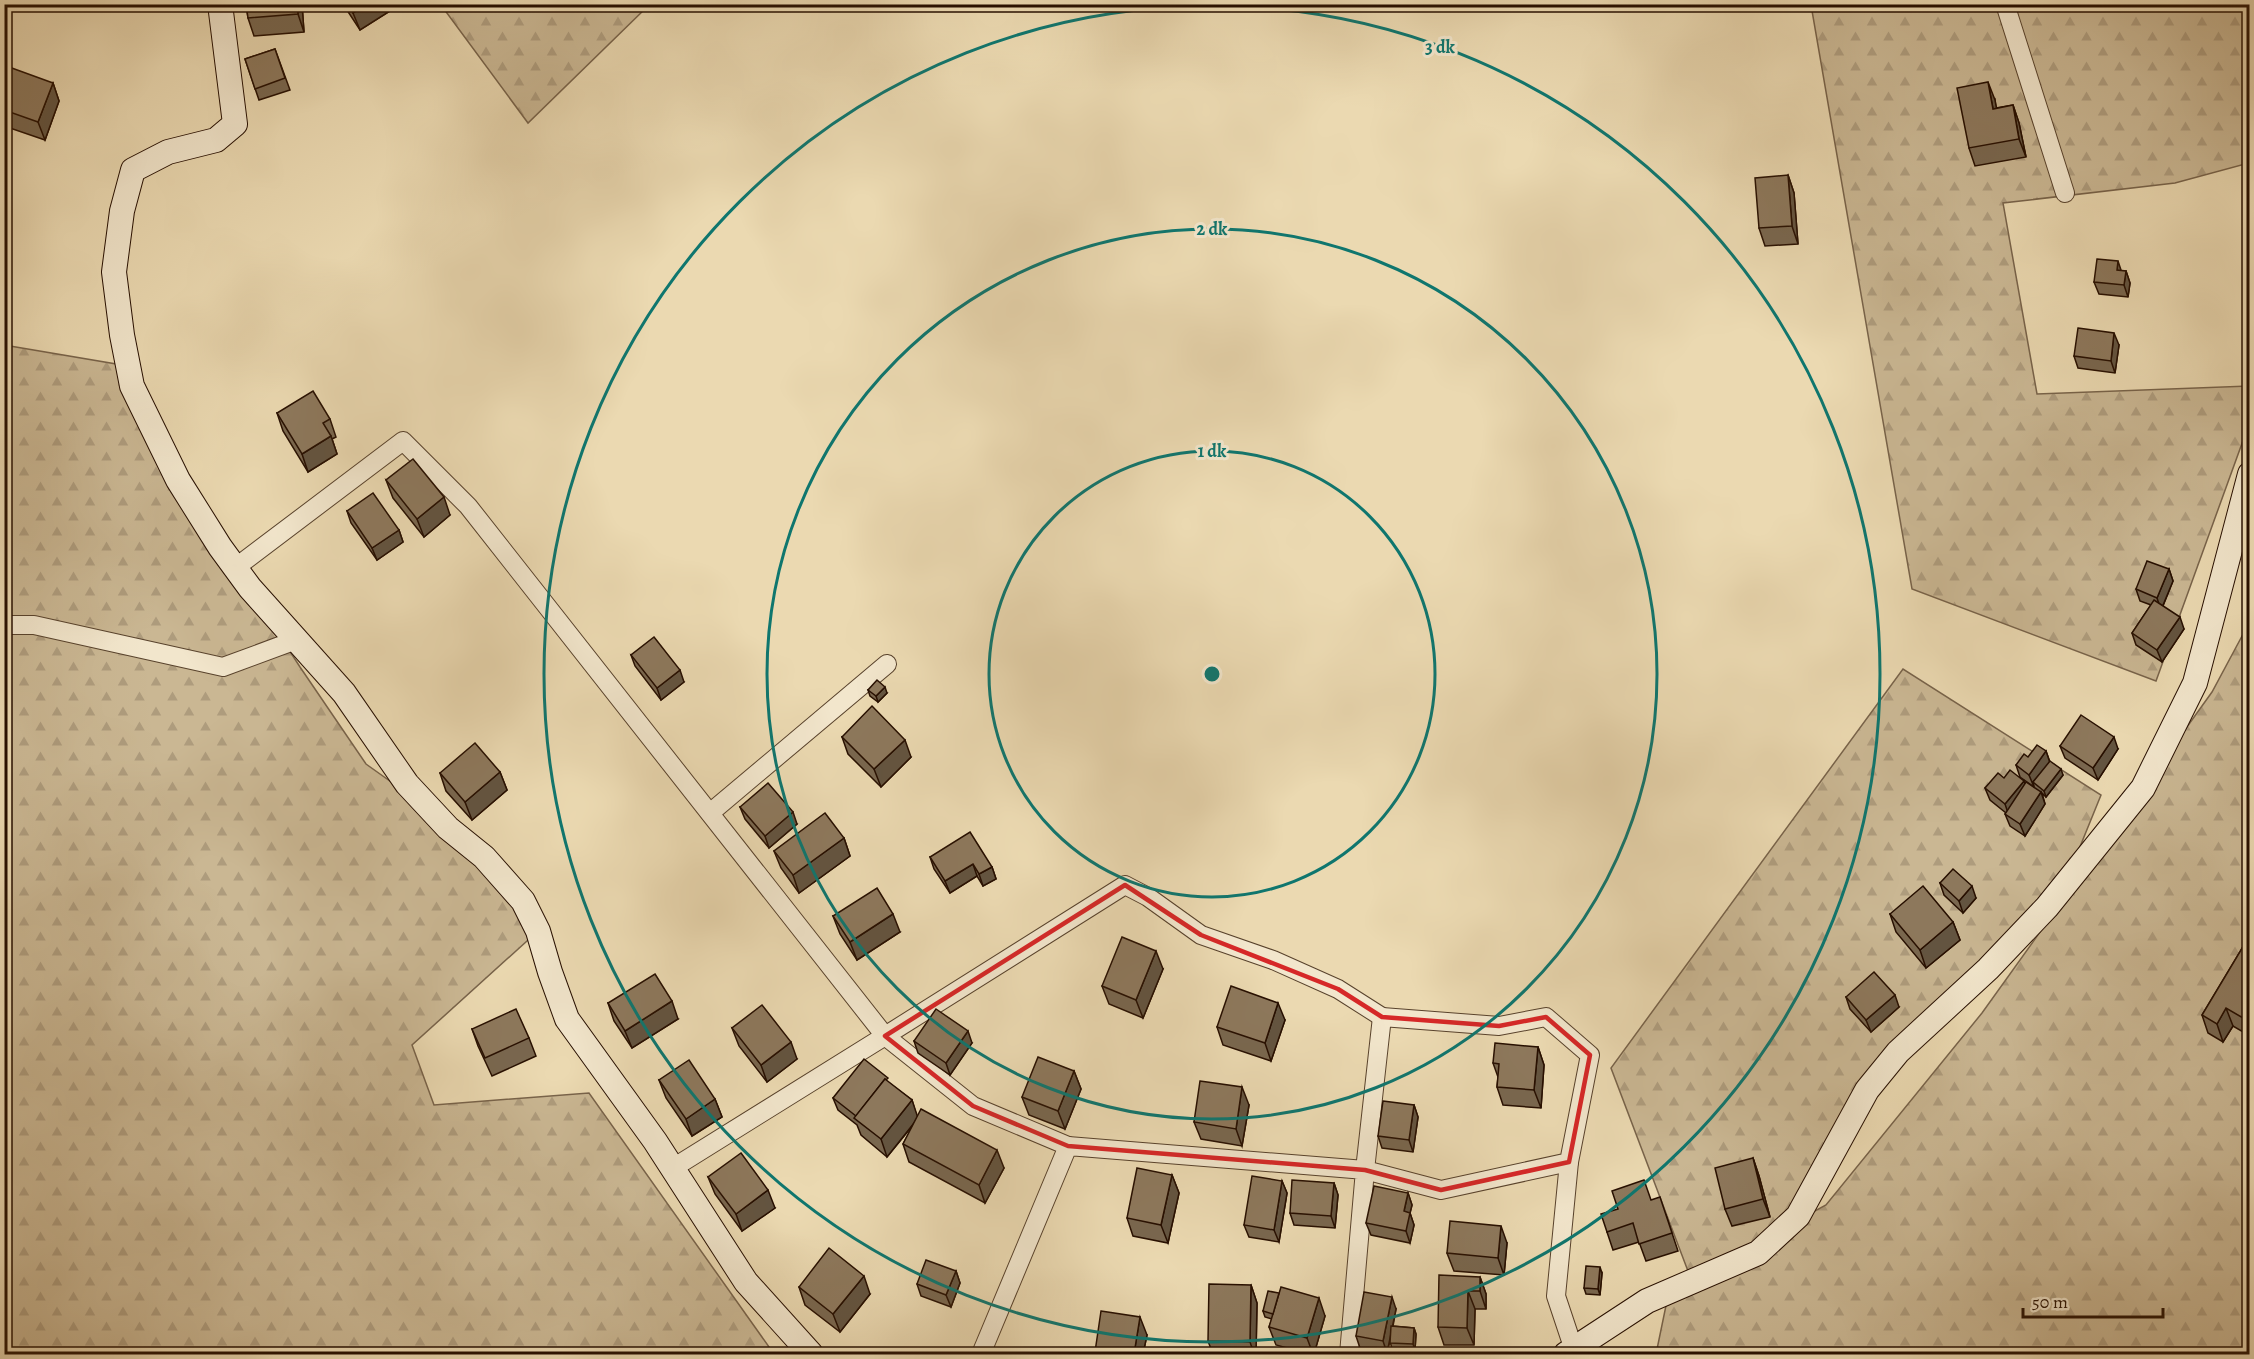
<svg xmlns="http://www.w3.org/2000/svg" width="2254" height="1359" font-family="Alegreya,serif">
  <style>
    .forest { fill: url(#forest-firs); stroke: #78634a; stroke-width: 1.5 }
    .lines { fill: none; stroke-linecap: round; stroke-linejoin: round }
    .street-casing { stroke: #58422c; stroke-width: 20 }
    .secondary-casing { stroke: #270f00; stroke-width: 26 }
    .street { stroke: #f2e6cc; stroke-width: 18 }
    .secondary { stroke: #f2e6cc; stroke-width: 24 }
    .wall { fill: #79674f; stroke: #270f00; stroke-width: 1.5 }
    .shaded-wall { fill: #635440; stroke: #270f00; stroke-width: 1.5 }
    .building { fill: #8d785c; stroke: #270f00; stroke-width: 1.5 }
    .marked { fill: none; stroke: #d62828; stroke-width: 4.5; stroke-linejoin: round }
    .ring { fill: none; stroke: #0f766e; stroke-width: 3 }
    .centre { fill: #0f766e; stroke: #f2e6cc; stroke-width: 3 }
    .ring-label { font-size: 18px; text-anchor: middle; font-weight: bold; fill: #0f766e; stroke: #f2e6cc; stroke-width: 6; stroke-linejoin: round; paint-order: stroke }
  </style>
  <defs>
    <pattern id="forest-firs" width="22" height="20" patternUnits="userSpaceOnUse" patternTransform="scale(1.5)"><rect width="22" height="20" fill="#cab793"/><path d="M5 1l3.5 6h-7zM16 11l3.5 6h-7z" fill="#ae9c7d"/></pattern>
  </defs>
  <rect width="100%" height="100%" fill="#ebd9b1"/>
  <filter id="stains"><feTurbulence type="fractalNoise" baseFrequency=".00333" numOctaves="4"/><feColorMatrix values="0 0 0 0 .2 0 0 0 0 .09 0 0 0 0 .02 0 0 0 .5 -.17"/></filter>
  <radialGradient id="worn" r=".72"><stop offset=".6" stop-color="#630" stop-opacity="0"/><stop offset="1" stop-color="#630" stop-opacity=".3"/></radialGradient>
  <g class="forest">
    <polygon points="1951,4 2241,4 2249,19 2249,163 2175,183 2003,203 2037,394 2249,386 2249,424 2156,681 1912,589 1811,5 1917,5 1918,11"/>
    <polygon points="441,5 649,5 528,123"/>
    <polygon points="4,345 128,366 236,568 300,667 366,764 432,811 538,931 412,1045 434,1105 589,1093 774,1354 5,1354"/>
    <polygon points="2249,623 2249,1354 1656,1354 1669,1291 1691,1279 1611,1068 1903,669 2101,795 2064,886 1883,1071 1798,1216 1749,1247 1826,1205 1982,1013 2212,692"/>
  </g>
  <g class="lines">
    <g class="street-casing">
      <g id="street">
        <polyline points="2005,4 2065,193"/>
        <polyline points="235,568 403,441 468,506 885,1036 673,1168"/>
        <polyline points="4,625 34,625 223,667 296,640"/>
        <polyline points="710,813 887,664"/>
        <polygon points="1382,1017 1499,1026 1546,1017 1590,1055 1569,1162 1441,1190 1365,1170"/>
        <polyline points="1068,1146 973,1106 885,1036 1125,885 1148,897 1201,935 1273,960 1338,989 1382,1017"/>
        <polyline points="1569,1162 1556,1296 1574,1350"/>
        <polyline points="981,1354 1068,1146 1365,1170 1349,1354"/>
      </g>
    </g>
    <g class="secondary-casing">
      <g id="secondary">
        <polyline points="220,4 235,124 216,140 168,152 133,170 122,211 114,272 122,335 132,386 178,480 220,547 250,588 344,693 407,784 448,828 484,857 523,901 538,931 550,972 567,1019 655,1141 746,1282 811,1354"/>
        <polyline points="1566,1354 1647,1301 1758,1253 1798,1216 1867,1090 1898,1052 1988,969 2047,907 2143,788 2195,683 2250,474"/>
      </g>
    </g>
    <use href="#street" class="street"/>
    <use href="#secondary" class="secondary"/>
  </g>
  <g class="wall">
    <polygon points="246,4 302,4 304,32 254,36 248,18"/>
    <polygon points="343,4 401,4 360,30"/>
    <polygon points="275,49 290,90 259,100 245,59"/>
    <polygon points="4,81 53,83 59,101 45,140 4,126"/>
    <polygon points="1995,100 1996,108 2013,105 2019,123 2026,157 1975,166 1969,148"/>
    <polygon points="1788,175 1794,193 1798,244 1765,246 1759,228"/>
    <polygon points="2126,271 2130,283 2128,297 2099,294 2094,282"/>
    <polygon points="2119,345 2115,373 2078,368 2074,356"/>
    <polygon points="277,413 330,419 336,437 332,439 337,454 308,472 283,431"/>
    <polygon points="386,480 450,515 424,537 393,498"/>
    <polygon points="347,511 399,530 403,542 377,560 351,523"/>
    <polygon points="2169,569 2173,581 2163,606 2184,629 2162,662 2136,645 2132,633 2151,605 2140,601 2136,589"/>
    <polygon points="631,655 684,682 661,700 635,666"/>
    <polygon points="868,690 887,693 878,702 870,696"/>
    <polygon points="842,737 911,757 881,787 848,754"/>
    <polygon points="2060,746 2118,749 2098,780 2065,758"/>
    <polygon points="2046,751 2050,762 2063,775 2046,797 2042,793 2045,804 2025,836 2010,826 2005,814 2006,813 1990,800 1985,788 2004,778 2034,787 2020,777 2016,765"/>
    <polygon points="500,772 507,790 472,820 446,791 440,773"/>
    <polygon points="740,807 797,824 769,848 745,819"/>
    <polygon points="844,838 850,856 799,893 781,868 774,851"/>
    <polygon points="930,857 992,867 996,879 983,886 977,876 950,893 934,869"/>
    <polygon points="1940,883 1976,898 1963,913 1944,895"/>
    <polygon points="1890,914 1953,922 1960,940 1926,968 1896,932"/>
    <polygon points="833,916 900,932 857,960 840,934"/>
    <polygon points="2250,935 2250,1036 2233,1026 2223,1042 2208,1033 2202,1015"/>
    <polygon points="1163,969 1143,1018 1109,1004 1102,986"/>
    <polygon points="1846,997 1899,1007 1871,1032 1850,1009"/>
    <polygon points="608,1003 678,1019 632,1048 614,1021"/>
    <polygon points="1285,1020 1271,1061 1223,1045 1217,1027"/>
    <polygon points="732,1028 797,1059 767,1082 739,1046"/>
    <polygon points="472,1029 529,1038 536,1056 492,1076 478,1046"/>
    <polygon points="914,1041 972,1043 950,1075 918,1053"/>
    <polygon points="1538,1047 1544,1065 1541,1108 1503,1105 1497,1087 1498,1077 1493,1063"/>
    <polygon points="1074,1071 1081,1089 1065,1129 1029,1115 1022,1097"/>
    <polygon points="659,1080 715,1099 722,1117 692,1136 666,1098"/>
    <polygon points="889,1083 912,1100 917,1117 1004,1168 985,1203 909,1162 903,1144 914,1124 887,1157 861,1135 857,1125 838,1110 833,1098"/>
    <polygon points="1249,1105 1242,1146 1201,1139 1194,1122"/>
    <polygon points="1414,1105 1418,1117 1413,1152 1382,1148 1378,1136"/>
    <polygon points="1753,1158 1759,1176 1770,1217 1732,1226 1725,1209"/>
    <polygon points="1172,1175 1179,1193 1168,1243 1133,1236 1127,1218"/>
    <polygon points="708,1177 775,1208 742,1231 715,1194"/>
    <polygon points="1282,1181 1287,1193 1279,1242 1249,1237 1244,1225"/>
    <polygon points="1334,1183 1338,1195 1335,1228 1294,1225 1290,1213"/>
    <polygon points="1408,1193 1412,1205 1410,1213 1414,1225 1410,1243 1371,1235 1366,1223"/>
    <polygon points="1651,1200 1666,1215 1678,1251 1646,1261 1639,1242 1613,1250 1607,1232"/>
    <polygon points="1507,1243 1504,1275 1454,1271 1447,1253"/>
    <polygon points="956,1271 960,1283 951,1307 921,1296 917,1284"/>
    <polygon points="1602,1273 1600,1295 1586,1294 1584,1288"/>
    <polygon points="1480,1277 1486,1294 1486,1309 1475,1309 1474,1345 1444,1345 1438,1327"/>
    <polygon points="1251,1285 1257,1303 1256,1354 1213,1354 1208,1341"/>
    <polygon points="799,1287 870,1294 840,1332 805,1305"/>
    <polygon points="1396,1309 1393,1326 1414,1328 1416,1334 1415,1350 1392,1349 1390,1341 1387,1353 1360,1348 1356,1336"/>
    <polygon points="1263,1311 1325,1316 1314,1354 1309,1354 1276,1345 1269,1327 1272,1319 1265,1317"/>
    <polygon points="1147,1335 1143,1354 1096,1354 1095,1352"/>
  </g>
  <g class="shaded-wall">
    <polygon points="297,4 302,4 304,32 298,14"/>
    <polygon points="366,4 401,4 360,30 353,13"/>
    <polygon points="1988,82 1995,100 2000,127 1993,109"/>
    <polygon points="53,83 59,101 45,140 38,122"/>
    <polygon points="2013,105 2019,123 2026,157 2019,139"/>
    <polygon points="1788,175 1794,193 1798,244 1792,226"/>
    <polygon points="2118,261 2122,273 2117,270"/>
    <polygon points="2126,271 2130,283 2128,297 2124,285"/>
    <polygon points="2114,333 2119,345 2115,373 2111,361"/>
    <polygon points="331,436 337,454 308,472 302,454"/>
    <polygon points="444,497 450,515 424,537 417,519"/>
    <polygon points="399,530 403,542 377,560 372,548"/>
    <polygon points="2169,569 2173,581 2161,610 2157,598"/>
    <polygon points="2180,617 2184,629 2162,662 2157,650"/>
    <polygon points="680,670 684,682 661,700 657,688"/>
    <polygon points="885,687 887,693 878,702 876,696"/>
    <polygon points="2114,737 2118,749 2098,780 2093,768"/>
    <polygon points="905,740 911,757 881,787 874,769"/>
    <polygon points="2046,751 2050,763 2033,782 2034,786 2034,787 2029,775"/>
    <polygon points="2061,769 2063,775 2046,797 2044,791"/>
    <polygon points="500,772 507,790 472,820 465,802"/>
    <polygon points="2024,781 2028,793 2009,816 2005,804"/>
    <polygon points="2041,792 2045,804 2025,836 2020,824"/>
    <polygon points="793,812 797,824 769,848 765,836"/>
    <polygon points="844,838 850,856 799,893 793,875"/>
    <polygon points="973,864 977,876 950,893 945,881"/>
    <polygon points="992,867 996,879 983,886 979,874"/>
    <polygon points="1972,886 1976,898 1963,913 1959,901"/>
    <polygon points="893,914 900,932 857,960 850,942"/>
    <polygon points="1953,922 1960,940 1926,968 1920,950"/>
    <polygon points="1156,951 1163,969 1143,1018 1136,1000"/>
    <polygon points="1895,995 1899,1007 1871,1032 1866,1020"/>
    <polygon points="672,1001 678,1019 632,1048 625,1031"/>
    <polygon points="1278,1003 1285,1020 1271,1061 1265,1043"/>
    <polygon points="2250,1007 2250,1036 2243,1018"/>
    <polygon points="2226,1008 2233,1026 2223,1042 2217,1024"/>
    <polygon points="968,1031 972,1043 950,1075 946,1063"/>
    <polygon points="791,1042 797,1059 767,1082 761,1065"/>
    <polygon points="1538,1047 1544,1065 1541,1108 1534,1090"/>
    <polygon points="1074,1071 1081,1089 1065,1129 1058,1111"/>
    <polygon points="1242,1087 1249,1105 1242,1146 1236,1129"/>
    <polygon points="715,1099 722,1117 692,1136 686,1119"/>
    <polygon points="912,1100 918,1118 887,1157 881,1139"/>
    <polygon points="1414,1105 1418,1117 1413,1152 1409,1140"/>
    <polygon points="997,1150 1004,1168 985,1203 979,1185"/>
    <polygon points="1753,1158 1759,1176 1770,1217 1763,1199"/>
    <polygon points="1172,1175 1179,1193 1168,1243 1161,1225"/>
    <polygon points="1282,1181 1287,1193 1279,1242 1274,1230"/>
    <polygon points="1334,1183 1338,1195 1335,1228 1331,1216"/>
    <polygon points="768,1190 775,1208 742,1231 736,1214"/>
    <polygon points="1408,1193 1412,1205 1410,1213 1414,1225 1410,1243 1406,1231 1404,1211"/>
    <polygon points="1501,1226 1507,1243 1504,1275 1498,1258"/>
    <polygon points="1600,1267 1602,1273 1600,1295 1598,1289"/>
    <polygon points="956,1271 960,1283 951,1307 946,1295"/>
    <polygon points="864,1276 870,1294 840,1332 833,1314"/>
    <polygon points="1480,1277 1486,1294 1486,1309 1480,1291"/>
    <polygon points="1251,1285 1257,1303 1256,1354 1254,1354 1250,1342"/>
    <polygon points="1468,1291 1475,1309 1474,1345 1467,1328"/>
    <polygon points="1392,1297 1396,1309 1387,1353 1383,1341"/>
    <polygon points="1319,1298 1325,1316 1314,1354 1313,1354 1307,1338"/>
    <polygon points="1140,1317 1147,1335 1143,1354 1134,1354"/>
    <polygon points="1414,1328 1416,1334 1415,1350 1413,1344"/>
  </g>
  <g class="building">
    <polygon points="246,4 297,4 298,14 248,18"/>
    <polygon points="348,4 366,4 353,13"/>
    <polygon points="275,49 285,78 255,89 245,59"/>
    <polygon points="9,67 53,83 38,122 4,110 4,81"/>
    <polygon points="1988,82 1993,109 2013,105 2019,139 1969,148 1957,88"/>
    <polygon points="1788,175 1792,226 1759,228 1755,178"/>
    <polygon points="2097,259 2118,261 2117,270 2126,271 2124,285 2094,282"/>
    <polygon points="2078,328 2114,333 2111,361 2074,356"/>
    <polygon points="313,391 330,419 323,423 331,436 302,454 277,413"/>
    <polygon points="413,459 444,497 417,519 386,480"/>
    <polygon points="373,493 399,530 372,548 347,511"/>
    <polygon points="2147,561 2169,569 2157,598 2136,589"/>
    <polygon points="2154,600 2180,617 2157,650 2132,633"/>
    <polygon points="654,637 680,670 657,688 631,655"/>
    <polygon points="877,680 885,687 876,696 868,690"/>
    <polygon points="872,706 905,740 874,769 842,737"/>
    <polygon points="2081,715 2114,737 2093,768 2060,746"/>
    <polygon points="475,743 500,772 465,802 440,773"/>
    <polygon points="2037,745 2046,751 2029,775 2016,765 2024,754 2028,757"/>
    <polygon points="2050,761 2061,769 2044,791 2033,782"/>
    <polygon points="2010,770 2024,781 2005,804 1985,788 1998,773 2004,778"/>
    <polygon points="2026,782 2041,792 2020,824 2005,814"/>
    <polygon points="768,783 793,812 765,836 740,807"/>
    <polygon points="825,813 844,838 793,875 774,851"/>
    <polygon points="970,832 992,867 979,874 973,864 945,881 930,857"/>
    <polygon points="1953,869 1972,886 1959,901 1940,883"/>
    <polygon points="1923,886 1953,922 1920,950 1890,914"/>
    <polygon points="877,888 893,914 850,942 833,916"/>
    <polygon points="2250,935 2250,1007 2243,1018 2226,1008 2217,1024 2202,1015"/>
    <polygon points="1122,937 1156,951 1136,1000 1102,986"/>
    <polygon points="1874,972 1895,995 1866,1020 1846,997"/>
    <polygon points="655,974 672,1001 625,1031 608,1003"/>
    <polygon points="1231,986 1278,1003 1265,1043 1217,1027"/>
    <polygon points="762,1005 791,1042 761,1065 732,1028"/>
    <polygon points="516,1009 529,1038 485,1058 472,1029"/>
    <polygon points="936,1009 968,1031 946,1063 914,1041"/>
    <polygon points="1495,1043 1538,1047 1534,1090 1497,1087 1499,1064 1493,1063"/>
    <polygon points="1038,1057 1074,1071 1058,1111 1022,1097"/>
    <polygon points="864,1059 888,1078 886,1080 885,1079 856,1116 833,1098"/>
    <polygon points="689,1060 715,1099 686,1119 659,1080"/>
    <polygon points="885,1079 912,1100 881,1139 854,1118"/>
    <polygon points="1200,1081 1242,1087 1236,1129 1194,1122"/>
    <polygon points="1383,1101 1414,1105 1409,1140 1378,1136"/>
    <polygon points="921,1109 997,1150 979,1185 903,1144"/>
    <polygon points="741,1153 768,1190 736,1214 708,1177"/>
    <polygon points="1753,1158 1763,1199 1725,1209 1715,1168"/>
    <polygon points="1137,1168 1172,1175 1161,1225 1127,1218"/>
    <polygon points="1252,1176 1282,1181 1274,1230 1244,1225"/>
    <polygon points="1292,1180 1334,1183 1331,1216 1290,1213"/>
    <polygon points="1644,1180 1651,1200 1660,1197 1672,1233 1639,1244 1633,1223 1607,1232 1601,1214 1618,1209 1612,1191"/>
    <polygon points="1374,1186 1408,1193 1404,1211 1410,1213 1406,1231 1366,1223"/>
    <polygon points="1450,1221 1501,1226 1498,1258 1447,1253"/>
    <polygon points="829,1248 864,1276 833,1314 799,1287"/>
    <polygon points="926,1260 956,1271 946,1295 917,1284"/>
    <polygon points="1586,1266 1600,1267 1598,1289 1584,1288"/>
    <polygon points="1439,1275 1480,1277 1480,1291 1468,1291 1467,1328 1438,1327"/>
    <polygon points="1209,1284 1251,1285 1250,1342 1208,1341"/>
    <polygon points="1281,1287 1319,1298 1307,1338 1269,1327"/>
    <polygon points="1268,1291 1279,1293 1273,1314 1263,1311"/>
    <polygon points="1364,1292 1392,1297 1383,1341 1356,1336"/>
    <polygon points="1101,1311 1140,1317 1134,1354 1113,1354 1095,1352"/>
    <polygon points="1391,1326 1414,1328 1413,1344 1390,1343"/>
    <polygon points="1582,1349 1586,1354 1573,1354"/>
  </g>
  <path class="marked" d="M1125,885L1201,935L1338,989L1382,1017L1499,1026L1546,1017L1590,1055L1569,1162L1441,1190L1365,1170L1068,1146L973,1106L885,1036Z"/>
  <g class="ring">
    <circle cx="1212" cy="674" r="223"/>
    <circle cx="1212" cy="674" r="445"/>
    <circle cx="1212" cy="674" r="668"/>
  </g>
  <circle cx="1212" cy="674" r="9" class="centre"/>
  <g class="ring-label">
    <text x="1440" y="53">3 dk</text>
    <text x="1212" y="235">2 dk</text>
    <text x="1212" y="457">1 dk</text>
  </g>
  <rect width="2254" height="1359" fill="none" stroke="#ebd9b1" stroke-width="24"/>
  <rect x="6" y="6" width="2242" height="1347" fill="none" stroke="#270f00" stroke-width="3"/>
  <rect x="12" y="12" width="2230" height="1335" fill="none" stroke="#270f00" stroke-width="1.5"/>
  <path d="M2023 1308v9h140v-9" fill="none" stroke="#270f00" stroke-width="3"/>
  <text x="2032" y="1308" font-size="18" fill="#270f00" stroke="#f2e6cc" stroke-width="4.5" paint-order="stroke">50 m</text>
  <rect width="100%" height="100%" filter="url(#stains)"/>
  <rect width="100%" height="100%" fill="url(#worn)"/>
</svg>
